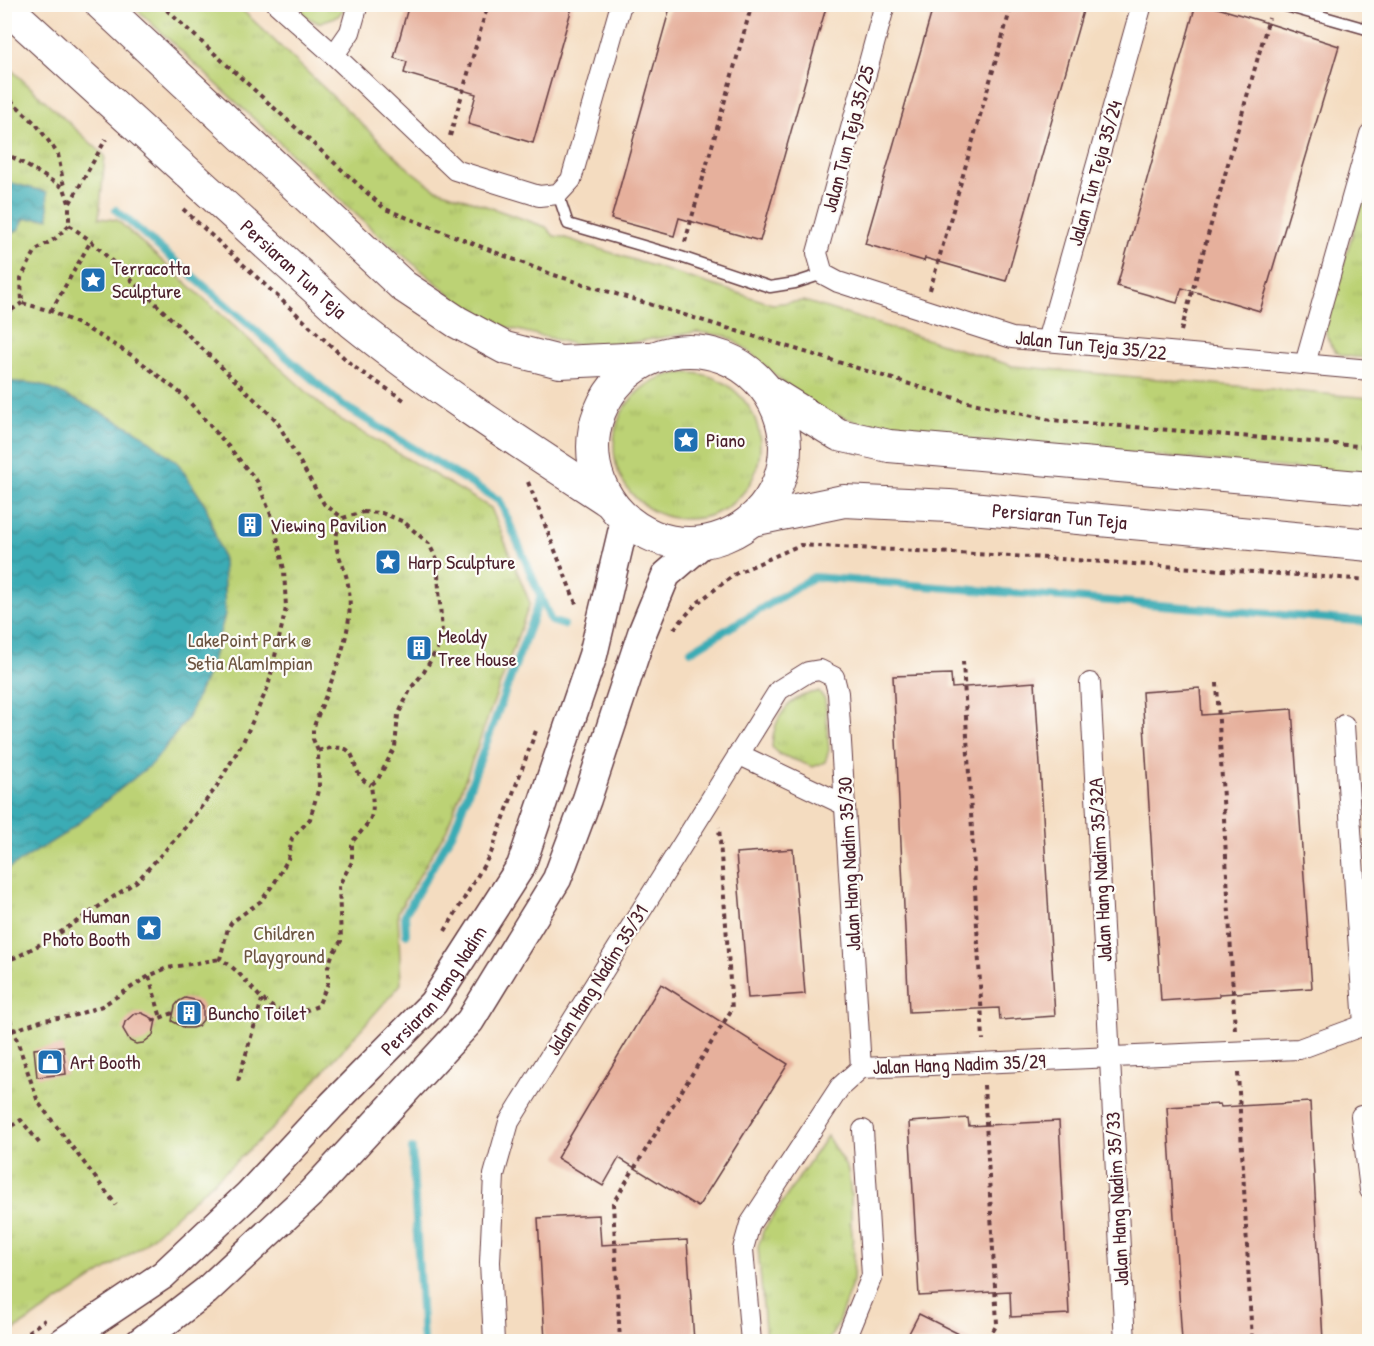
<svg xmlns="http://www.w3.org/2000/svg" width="1374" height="1346" font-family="'Patrick Hand',sans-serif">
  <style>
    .grass { fill: url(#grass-tufts); stroke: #837850; stroke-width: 1.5 }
    .water { fill: url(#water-waves); stroke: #426670; stroke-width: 1.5 }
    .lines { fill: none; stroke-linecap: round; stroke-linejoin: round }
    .stream { stroke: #3bacb5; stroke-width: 8 }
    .building { fill: #e6b09c }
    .lane-casing { stroke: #643b41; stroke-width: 13 }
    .street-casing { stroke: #643b41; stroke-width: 22 }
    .secondary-casing { stroke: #643b41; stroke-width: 31 }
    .primary-casing { stroke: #643b41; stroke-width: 34 }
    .path { stroke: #643b41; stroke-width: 4; stroke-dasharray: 4.5 4.5; stroke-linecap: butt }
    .lane { stroke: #fff; stroke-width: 10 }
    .street { stroke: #fff; stroke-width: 20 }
    .secondary { stroke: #fff; stroke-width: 28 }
    .primary { stroke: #fff; stroke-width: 32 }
    .labels { text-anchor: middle; stroke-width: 4.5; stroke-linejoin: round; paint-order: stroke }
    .street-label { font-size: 20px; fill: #4a1f2b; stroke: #fdfcf7 }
    .poi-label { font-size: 20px; fill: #4a1f2b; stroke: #fdfcf7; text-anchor: start }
    .park-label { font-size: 20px; fill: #6c5541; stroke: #fdfcf7 }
  </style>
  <defs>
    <pattern id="grass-tufts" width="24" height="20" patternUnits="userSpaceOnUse" patternTransform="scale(1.5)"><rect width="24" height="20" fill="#bcd275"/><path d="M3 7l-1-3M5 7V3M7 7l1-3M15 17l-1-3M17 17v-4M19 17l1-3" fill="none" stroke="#a3b465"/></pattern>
    <pattern id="water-waves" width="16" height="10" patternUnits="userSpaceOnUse" patternTransform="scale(1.5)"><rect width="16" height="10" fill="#3bacb5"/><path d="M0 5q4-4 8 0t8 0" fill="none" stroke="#348b93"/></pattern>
  </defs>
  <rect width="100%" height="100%" fill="#fdfcf7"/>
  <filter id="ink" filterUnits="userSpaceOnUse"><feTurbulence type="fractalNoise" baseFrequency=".0167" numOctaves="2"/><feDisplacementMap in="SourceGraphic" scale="12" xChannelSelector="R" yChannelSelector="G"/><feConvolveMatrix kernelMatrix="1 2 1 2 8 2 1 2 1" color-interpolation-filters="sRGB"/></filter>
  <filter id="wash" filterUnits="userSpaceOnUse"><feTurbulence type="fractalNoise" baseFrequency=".008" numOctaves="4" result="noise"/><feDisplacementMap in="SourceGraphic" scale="24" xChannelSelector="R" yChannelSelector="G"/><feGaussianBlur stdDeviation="1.35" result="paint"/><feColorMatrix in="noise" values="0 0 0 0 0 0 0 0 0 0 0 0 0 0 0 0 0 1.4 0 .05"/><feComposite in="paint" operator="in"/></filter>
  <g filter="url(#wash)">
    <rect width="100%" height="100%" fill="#f4dcc0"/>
    <g class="grass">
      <polygon points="132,5 237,5 410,170 434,188 546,227 554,236 562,237 772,304 804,301 1013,366 1369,398 1369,475 950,438 866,425 808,405 746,349 726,336 697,332 621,344 573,344 490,323 457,300 374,231"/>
      <polygon points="291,5 347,5 338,16 318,23 301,14"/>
      <polygon points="4,63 105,156 99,218 117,220 331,414 491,508 530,603 447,829 398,912 401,984 274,1127 141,1247 5,1336"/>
      <path d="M1369,177V358C1342,356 1331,358 1325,328Z"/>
      <circle cx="687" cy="446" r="73"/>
      <path d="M819,692L825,699L829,750L825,762L813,767L779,754L772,747C773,718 789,694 819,692Z"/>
      <polygon points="827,1136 848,1170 851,1195 851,1224 854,1251 853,1281 837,1326 828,1341 766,1341 758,1247 763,1231"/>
    </g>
    <g class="water">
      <polygon points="4,181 47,192 49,218 24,219 19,229 5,238"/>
      <polygon points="5,381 40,384 86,405 137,431 178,463 206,506 223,560 225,615 210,668 187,719 154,762 66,833 5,871"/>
    </g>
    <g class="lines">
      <g class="stream">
        <polyline points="116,210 341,404 500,501 551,621 564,625"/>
        <polyline points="691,651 814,577 1370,622"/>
        <polyline points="406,934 405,914 454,830 541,596"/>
        <polyline points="412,1149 423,1342"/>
      </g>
    </g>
    <g id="blocks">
      <g class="building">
        <polygon points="409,4 573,4 533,143 468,124 476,94 404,73 407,62 394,58"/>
        <polygon points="671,4 827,4 760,241 679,218 674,236 611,219"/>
        <polygon points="934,4 1085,4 1006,281 925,258 924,261 865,244"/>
        <polygon points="1196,4 1204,4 1258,20 1339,46 1260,311 1182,288 1177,303 1117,286"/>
        <polygon points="951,674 952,688 1035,682 1055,1016 1000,1020 999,1008 909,1012 893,676"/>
        <polygon points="1200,688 1202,715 1292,709 1312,988 1219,994 1219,997 1161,1001 1142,692"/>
        <polygon points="793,849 805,994 748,998 736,853"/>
        <polygon points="661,984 788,1064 698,1207 619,1158 603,1186 557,1158"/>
        <polygon points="185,998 199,1001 203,1006 203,1020 198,1026 192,1028 185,1028 172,1021 175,1006 179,1001"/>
        <polygon points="135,1013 142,1013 156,1020 153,1035 143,1043 136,1044 130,1041 123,1029 125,1022"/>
        <polygon points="63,1046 66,1074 37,1077 34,1049"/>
        <polygon points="1310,1102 1323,1341 1182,1341 1167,1107 1220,1104 1221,1107"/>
        <polygon points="968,1118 969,1126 1059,1121 1069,1314 1011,1317 1010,1291 919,1296 909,1122"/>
        <polygon points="599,1215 601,1245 687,1240 694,1341 545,1341 538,1218"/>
        <polygon points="919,1314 973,1341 905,1341"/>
      </g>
    </g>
  </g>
  <g filter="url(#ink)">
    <use href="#blocks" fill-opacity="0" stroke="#643b41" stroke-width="1.5"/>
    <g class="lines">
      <g class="lane-casing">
        <g id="lane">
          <polyline points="1279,4 1370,30"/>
          <polyline points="558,194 568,224 681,257 770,287 795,283 823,274"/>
        </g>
      </g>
      <g class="street-casing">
        <g id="street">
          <polyline points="277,4 334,55 455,170 539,196 558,194 571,180 621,4"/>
          <polyline points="885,4 817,253 823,274 838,282 1012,338 1370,370"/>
          <polyline points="334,55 350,32 358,4"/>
          <polyline points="1047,341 1142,4"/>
          <polyline points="1305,364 1370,134"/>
          <polyline points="1090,683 1125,1342"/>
          <polyline points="1344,725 1364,1025"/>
          <polyline points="738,754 845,805"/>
          <polyline points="1361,1116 1370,1190"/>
          <polyline points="494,1342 490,1262 494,1175 509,1122 779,690 808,672 820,670 834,677 838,693 861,1068"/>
          <polyline points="751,1342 743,1249 750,1224 840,1087 861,1068 1299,1049 1364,1025"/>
          <polyline points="845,1342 872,1276 863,1130"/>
        </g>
      </g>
      <g class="secondary-casing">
        <g id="secondary">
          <path id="s1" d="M63,1342L163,1275L248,1195L332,1105L433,1003L521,866L593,655L625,520"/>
          <polyline points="140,1342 206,1291 311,1193 470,1021 557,879 587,799 642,633 666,575 702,544"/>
        </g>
      </g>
      <g class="primary-casing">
        <g id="primary">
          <polyline points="101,4 403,286 457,322 505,348 560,362 648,358"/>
          <path id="s2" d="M4,5L352,322C433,387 520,443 607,500"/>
          <circle cx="689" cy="447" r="96"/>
          <polyline points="768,391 839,435 889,446 1370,488"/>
          <path id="s3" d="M752,520L844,501L949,506L1370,545"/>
        </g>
      </g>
      <g class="path">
        <polyline points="160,4 385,209 551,274 968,402 1051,420 1370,447"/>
        <polyline points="4,94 36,124 58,154 64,187"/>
        <polyline points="450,136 488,4"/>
        <polyline points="4,152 64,188 69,203 69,225 56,238 36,250 21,278 22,303 51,311 86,328 133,356 184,396 228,446 257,481 274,522 284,570 286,608 268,687 243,742 215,789 179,835 137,881 55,936 17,957 4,961"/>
        <polyline points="70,203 106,139"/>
        <polyline points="183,209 354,367 404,400"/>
        <polyline points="69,225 91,241 276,420 324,504 343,518"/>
        <polyline points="685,242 752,4"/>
        <polyline points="930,290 1012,4"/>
        <polyline points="51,311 91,241"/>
        <polyline points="4,315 22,303"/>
        <polyline points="1181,331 1269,18"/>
        <polyline points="528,482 577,606"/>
        <path d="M363,512L382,513L404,522L429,544L437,560L442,633L437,649L424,672L411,688L398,715L395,747L378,779L371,785C375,818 374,817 352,842V862L339,885L341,941L332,955L328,967V983L318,1006C312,1008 306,1011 300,1012C261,1018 251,975 220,959L228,928L232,922L261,901L275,882L288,859L292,838L310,819L319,787L318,751L313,739V729C329,683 357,633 348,584C343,556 327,548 343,518Z"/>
        <polyline points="674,629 696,604 735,574 800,545 1031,557 1370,580"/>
        <polyline points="963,661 983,1040"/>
        <polyline points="1217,683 1235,1031"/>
        <path d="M318,751C369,737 342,771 371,785"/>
        <polyline points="445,931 491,853 537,728"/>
        <polyline points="149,976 161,1018"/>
        <polyline points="4,1002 38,1102 116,1205"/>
        <polyline points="152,1021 173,1013"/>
        <polyline points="4,1034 43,1020 73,1016 102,1006 149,976 167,968 220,959"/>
        <polyline points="1238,1073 1252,1342"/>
        <polyline points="238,1081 262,1000"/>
        <polyline points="984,1085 997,1324 987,1342"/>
        <polyline points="4,1131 21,1120 40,1144"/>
        <polyline points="13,1342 45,1320"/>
        <polyline points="620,1342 613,1203 732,1009 719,827"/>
      </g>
      <use href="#lane" class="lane"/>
      <use href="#street" class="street"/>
      <use href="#secondary" class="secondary"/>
      <use href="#primary" class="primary"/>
    </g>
  </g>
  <defs>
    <g id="sight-square" transform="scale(1.35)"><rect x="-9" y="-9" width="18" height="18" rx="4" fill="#1f6fb2" stroke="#fdfcf7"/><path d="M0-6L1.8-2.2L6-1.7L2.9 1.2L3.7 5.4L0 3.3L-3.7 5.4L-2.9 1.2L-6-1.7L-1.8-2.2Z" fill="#fff"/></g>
    <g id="building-square" transform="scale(1.35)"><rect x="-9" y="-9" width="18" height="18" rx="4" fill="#1f6fb2" stroke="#fdfcf7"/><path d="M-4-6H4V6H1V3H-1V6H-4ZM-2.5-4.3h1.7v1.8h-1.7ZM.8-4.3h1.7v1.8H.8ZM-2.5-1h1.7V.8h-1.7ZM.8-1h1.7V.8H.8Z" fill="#fff"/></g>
    <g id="shop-square" transform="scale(1.35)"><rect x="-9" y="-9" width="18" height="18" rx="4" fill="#1f6fb2" stroke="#fdfcf7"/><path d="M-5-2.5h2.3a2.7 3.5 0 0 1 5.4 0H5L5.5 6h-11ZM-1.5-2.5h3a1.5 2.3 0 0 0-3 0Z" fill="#fff"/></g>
  </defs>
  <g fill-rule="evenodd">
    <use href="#sight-square" x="93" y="280"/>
    <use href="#sight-square" x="686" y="440"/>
    <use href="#building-square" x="250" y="525"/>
    <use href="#sight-square" x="388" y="562"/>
    <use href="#building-square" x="419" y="648"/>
    <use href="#sight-square" x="149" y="928"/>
    <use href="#building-square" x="189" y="1013"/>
    <use href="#shop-square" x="50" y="1062"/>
  </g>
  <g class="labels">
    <g class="street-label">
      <text transform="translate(848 139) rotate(-75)" y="7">Jalan Tun Teja 35/25</text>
      <text transform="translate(1095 173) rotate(-74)" y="7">Jalan Tun Teja 35/24</text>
      <text dy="7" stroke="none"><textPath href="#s2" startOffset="392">Persiaran Tun Teja</textPath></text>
      <text transform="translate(1091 345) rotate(6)" y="7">Jalan Tun Teja 35/22</text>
      <text dy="7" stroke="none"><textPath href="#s3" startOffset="310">Persiaran Tun Teja</textPath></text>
      <text transform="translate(849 864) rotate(-93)" y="7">Jalan Hang Nadim 35/30</text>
      <text transform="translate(1100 870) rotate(-93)" y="7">Jalan Hang Nadim 35/32A</text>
      <text transform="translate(597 980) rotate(-58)" y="7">Jalan Hang Nadim 35/31</text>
      <text dy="7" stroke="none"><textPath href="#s1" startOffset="514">Persiaran Hang Nadim</textPath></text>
      <text transform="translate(959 1064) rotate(-2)" y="7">Jalan Hang Nadim 35/29</text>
      <text transform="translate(1117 1199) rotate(-93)" y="7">Jalan Hang Nadim 35/33</text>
    </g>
    <g class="poi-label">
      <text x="112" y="275">Terracotta<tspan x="112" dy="23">Sculpture</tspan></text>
      <text x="706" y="447">Piano</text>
      <text x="270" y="532">Viewing Pavilion</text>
      <text x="408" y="569">Harp Sculpture</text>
      <text x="438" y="643">Meoldy<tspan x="438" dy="23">Tree House</tspan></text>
      <text x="130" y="923" text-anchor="end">Human<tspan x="130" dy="23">Photo Booth</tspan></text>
      <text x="208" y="1020">Buncho Toilet</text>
      <text x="70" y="1069">Art Booth</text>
    </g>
    <g class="park-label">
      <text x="250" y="647">LakePoint Park @<tspan x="250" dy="23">Setia AlamImpian</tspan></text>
      <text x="284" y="940">Children<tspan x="284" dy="23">Playground</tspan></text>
    </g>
  </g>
  <rect width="1374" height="1346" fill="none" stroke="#fdfcf7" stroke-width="24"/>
</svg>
